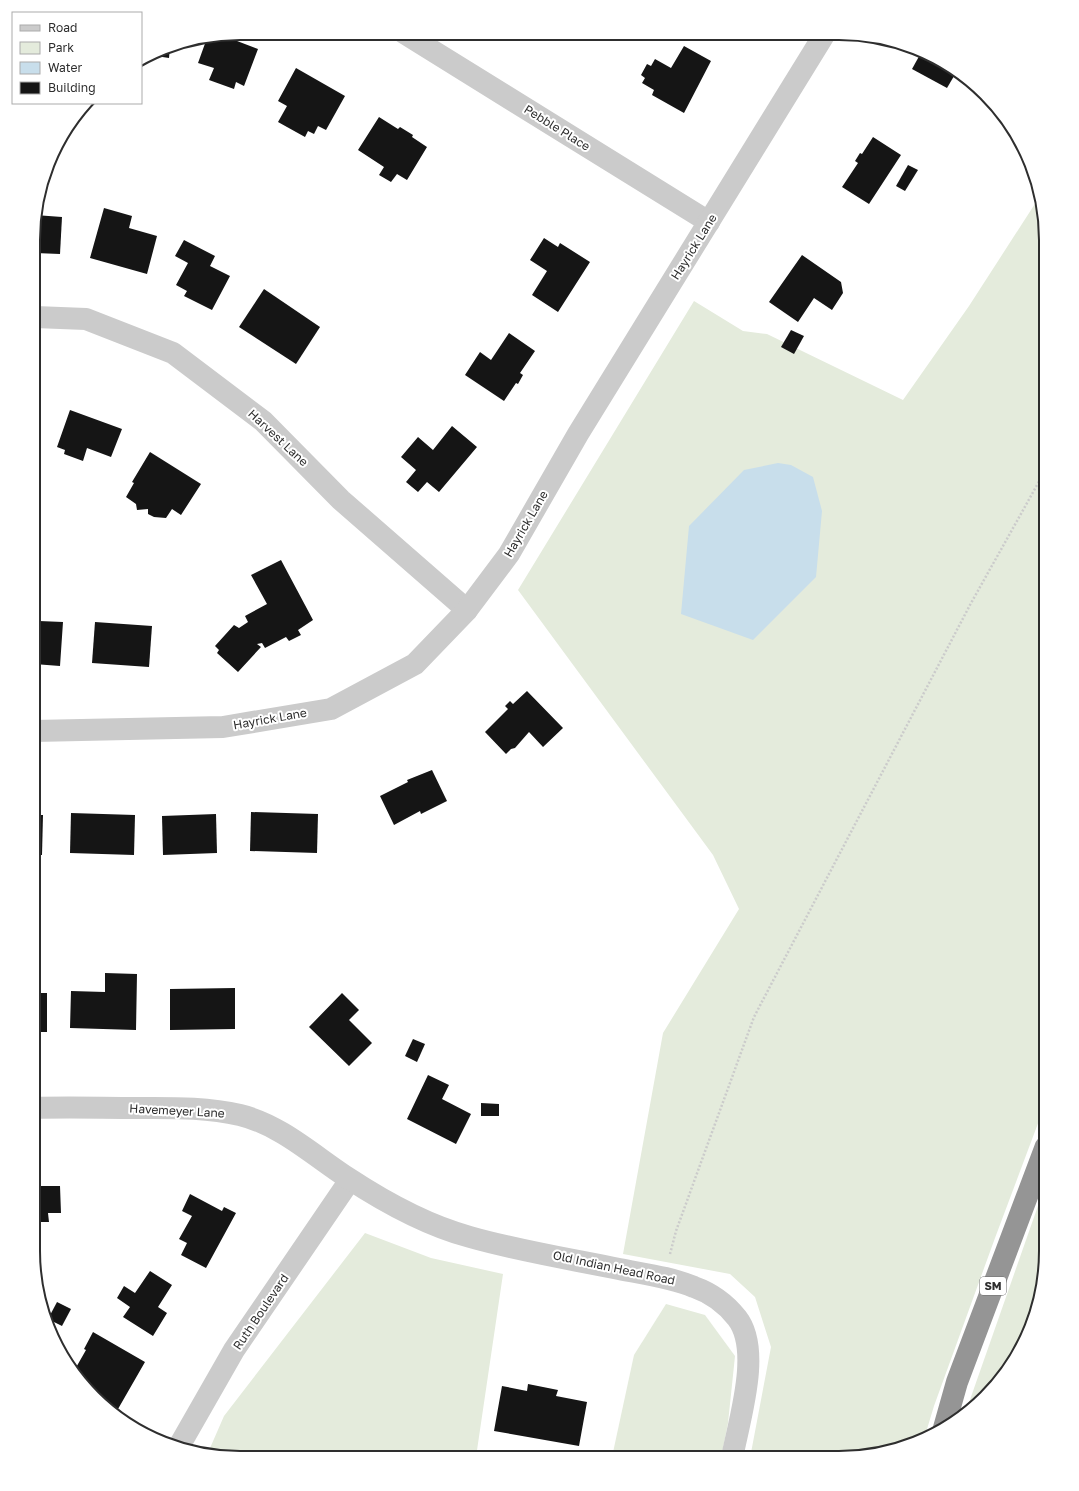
<svg xmlns="http://www.w3.org/2000/svg" width="1079" height="1491" font-family="'Golos Text',sans-serif">
  <style>
    .green { fill: #e4ebdc }
    .water { fill: #c8deeb }
    .building { fill: #151515 }
    .lines { fill: none; stroke-linecap: round; stroke-linejoin: round }
    .path { stroke: #cbcbcb; stroke-width: 2.5; stroke-dasharray: 2 2; stroke-linecap: butt }
    .minor { stroke: #cbcbcb; stroke-width: 22 }
    .tertiary { stroke: #cbcbcb; stroke-width: 22 }
    .motorway { stroke: #959595; stroke-width: 22 }
    .labels { text-anchor: middle; stroke-width: 4; stroke-linejoin: round; paint-order: stroke }
    .shield { fill: #fff; stroke: #6d6d6d; stroke-width: 1 }
    .shield-label { font-size: 11px; font-weight: bold; fill: #2e2e2e }
    .street-label { font-size: 12px; fill: #2e2e2e; stroke: #fff }
    .rim { fill: none; stroke: #2e2e2e; stroke-width: 2 }
  </style>
  <rect width="100%" height="100%" fill="#fff"/>
  <g class="green">
    <polygon points="1040,196 1046,240 1046,1102 995,1238 934,1406 924,1439 893,1451 839,1458 750,1458 771,1347 755,1297 730,1274 623,1254 663,1033 739,909 713,855 518,590 694,301 743,331 767,334 903,400 969,306"/>
    <polygon points="1046,1183 1046,1265 1035,1318 1011,1366 975,1407 965,1414"/>
    <polygon points="365,1233 431,1258 503,1274 476,1457 213,1456 207,1455 224,1416"/>
    <polygon points="666,1304 705,1315 735,1356 728,1423 721,1458 612,1457 634,1355"/>
  </g>
  <polygon class="water" points="778,463 791,465 813,477 822,511 816,577 753,640 681,614 689,526 744,470"/>
  <g class="building">
    <polygon points="224,36 258,49 244,86 236,82 234,89 209,80 214,68 198,63 207,38"/>
    <polygon points="170,46 169,58 156,56 155,59 149,58"/>
    <polygon points="684,46 711,61 684,113 652,95 654,90 642,83 645,78 641,75 647,64 651,66 655,59 671,68"/>
    <polygon points="922,51 957,71 947,88 912,69"/>
    <polygon points="296,68 345,96 326,130 318,126 314,134 308,131 305,137 278,122 287,106 278,101"/>
    <polygon points="379,117 398,129 400,127 413,135 412,137 427,147 407,180 397,174 391,182 379,175 384,167 358,150"/>
    <polygon points="873,137 901,155 869,204 842,187 858,163 855,161 860,153 862,154"/>
    <polygon points="908,165 918,170 905,191 896,186"/>
    <polygon points="104,208 132,216 129,228 157,236 147,274 90,258"/>
    <polygon points="35,215 62,217 60,254 35,253"/>
    <polygon points="544,238 558,247 560,243 590,262 558,312 532,295 547,271 530,260"/>
    <polygon points="184,240 215,256 210,266 230,276 212,310 184,296 187,291 176,285 188,263 175,256"/>
    <polygon points="802,255 841,282 843,293 832,310 814,298 798,322 769,302"/>
    <polygon points="264,289 320,327 296,364 239,327"/>
    <polygon points="791,330 804,336 794,354 781,347"/>
    <polygon points="509,333 535,351 520,373 523,375 518,384 516,383 504,401 465,375 480,352 491,360"/>
    <polygon points="70,410 122,429 111,457 87,448 83,461 64,454 65,450 57,447"/>
    <polygon points="452,426 477,447 439,492 427,482 418,492 406,482 416,470 401,457 418,437 433,450"/>
    <polygon points="150,452 201,484 181,515 172,509 166,518 154,517 148,514 148,509 137,510 136,504 126,497 134,483 132,482"/>
    <polygon points="281,560 313,620 298,630 301,635 289,641 286,637 265,648 262,643 257,644 261,647 238,672 217,653 219,650 215,646 234,625 239,628 248,622 245,616 267,604 251,575"/>
    <polygon points="34,606 40,606 39,621 63,622 60,666 34,664"/>
    <polygon points="95,622 152,626 149,667 92,663"/>
    <polygon points="527,691 563,728 543,747 529,732 515,748 511,749 506,754 485,732 508,709 505,706 510,701 513,704"/>
    <polygon points="432,770 447,801 421,814 420,811 394,825 380,796 408,782 407,780"/>
    <polygon points="251,812 318,814 317,853 250,851"/>
    <polygon points="71,813 135,815 134,855 70,853"/>
    <polygon points="216,814 217,853 163,855 162,816"/>
    <polygon points="34,815 43,815 42,855 34,855"/>
    <polygon points="105,973 137,974 136,1030 70,1028 71,991 105,992"/>
    <polygon points="235,988 235,1029 170,1030 170,989"/>
    <rect x="33" y="993" width="14" height="39"/>
    <polygon points="342,993 359,1010 349,1020 372,1043 349,1066 309,1027"/>
    <polygon points="413,1039 425,1044 417,1062 405,1056"/>
    <polygon points="428,1075 449,1085 442,1099 471,1114 456,1144 407,1119"/>
    <polygon points="481,1103 499,1104 499,1116 481,1116"/>
    <polygon points="33,1186 60,1186 61,1213 48,1213 49,1222 33,1222"/>
    <polygon points="190,1194 222,1211 224,1207 236,1213 206,1268 181,1255 187,1243 179,1239 192,1216 182,1211"/>
    <polygon points="150,1271 172,1285 158,1307 167,1313 153,1336 123,1317 130,1307 117,1298 124,1286 135,1293"/>
    <polygon points="57,1302 71,1309 62,1326 48,1319"/>
    <polygon points="93,1332 145,1362 118,1409 97,1399 84,1387 76,1375 77,1372 74,1371 86,1350 84,1349"/>
    <polygon points="528,1384 558,1390 556,1396 587,1402 579,1446 494,1431 502,1386 527,1391"/>
  </g>
  <g class="lines">
    <polyline class="path" points="670,1254 676,1231 754,1017 970,605 1046,469"/>
    <g class="minor">
      <polyline points="404,33 709,222"/>
      <polyline points="35,317 86,319 173,353 263,421 341,500 467,610"/>
      <polyline points="34,731 223,727 331,709 415,664 467,610 509,554 578,434 824,35"/>
      <polyline points="178,1448 234,1350 350,1180"/>
    </g>
    <path class="tertiary" d="M33,1108C68,1107 102,1108 137,1108C171,1108 206,1107 240,1115C281,1125 314,1156 348,1178C383,1201 429,1226 470,1237C519,1251 570,1259 619,1269C644,1274 670,1277 694,1287C711,1293 726,1304 737,1318C762,1350 739,1420 732,1458"/>
    <polyline class="motorway" points="944,1428 957,1382 1046,1146"/>
  </g>
  <g class="labels">
    <rect class="shield" x="980" y="1277" width="26" height="18" rx="3"/>
    <g class="shield-label">
      <text x="993" y="1290">SM</text>
    </g>
    <g class="street-label">
      <text transform="translate(557 128) rotate(32)" y="4">Pebble Place</text>
      <text transform="translate(694 247) rotate(-58)" y="4">Hayrick Lane</text>
      <text transform="translate(278 438) rotate(43)" y="4">Harvest Lane</text>
      <text transform="translate(526 524) rotate(-60)" y="4">Hayrick Lane</text>
      <text transform="translate(270 719) rotate(-10)" y="4">Hayrick Lane</text>
      <text transform="translate(177 1111) rotate(3)" y="4">Havemeyer Lane</text>
      <text transform="translate(614 1268) rotate(12)" y="4">Old Indian Head Road</text>
      <text transform="translate(261 1312) rotate(-56)" y="4">Ruth Boulevard</text>
    </g>
  </g>
  <path d="M0 0H1079V1491H0ZM240 40H839A200 200 0 0 1 1039 240V1251A200 200 0 0 1 839 1451H240A200 200 0 0 1 40 1251V240A200 200 0 0 1 240 40Z" fill="#fff" fill-rule="evenodd"/>
  <path class="rim" d="M240 40H839A200 200 0 0 1 1039 240V1251A200 200 0 0 1 839 1451H240A200 200 0 0 1 40 1251V240A200 200 0 0 1 240 40Z"/>
  <rect x="12" y="12" width="130" height="92" fill="#ffffff" stroke="#ababab"/>
  <rect x="20" y="25" width="20" height="6" fill="#cbcbcb" stroke="#ababab"/>
  <text x="48" y="32" font-size="12" fill="#2e2e2e">Road</text>
  <rect x="20" y="42" width="20" height="12" fill="#e4ebdc" stroke="#ababab"/>
  <text x="48" y="52" font-size="12" fill="#2e2e2e">Park</text>
  <rect x="20" y="62" width="20" height="12" fill="#c8deeb" stroke="#ababab"/>
  <text x="48" y="72" font-size="12" fill="#2e2e2e">Water</text>
  <rect x="20" y="82" width="20" height="12" fill="#151515" stroke="#ababab"/>
  <text x="48" y="92" font-size="12" fill="#2e2e2e">Building</text>
</svg>
